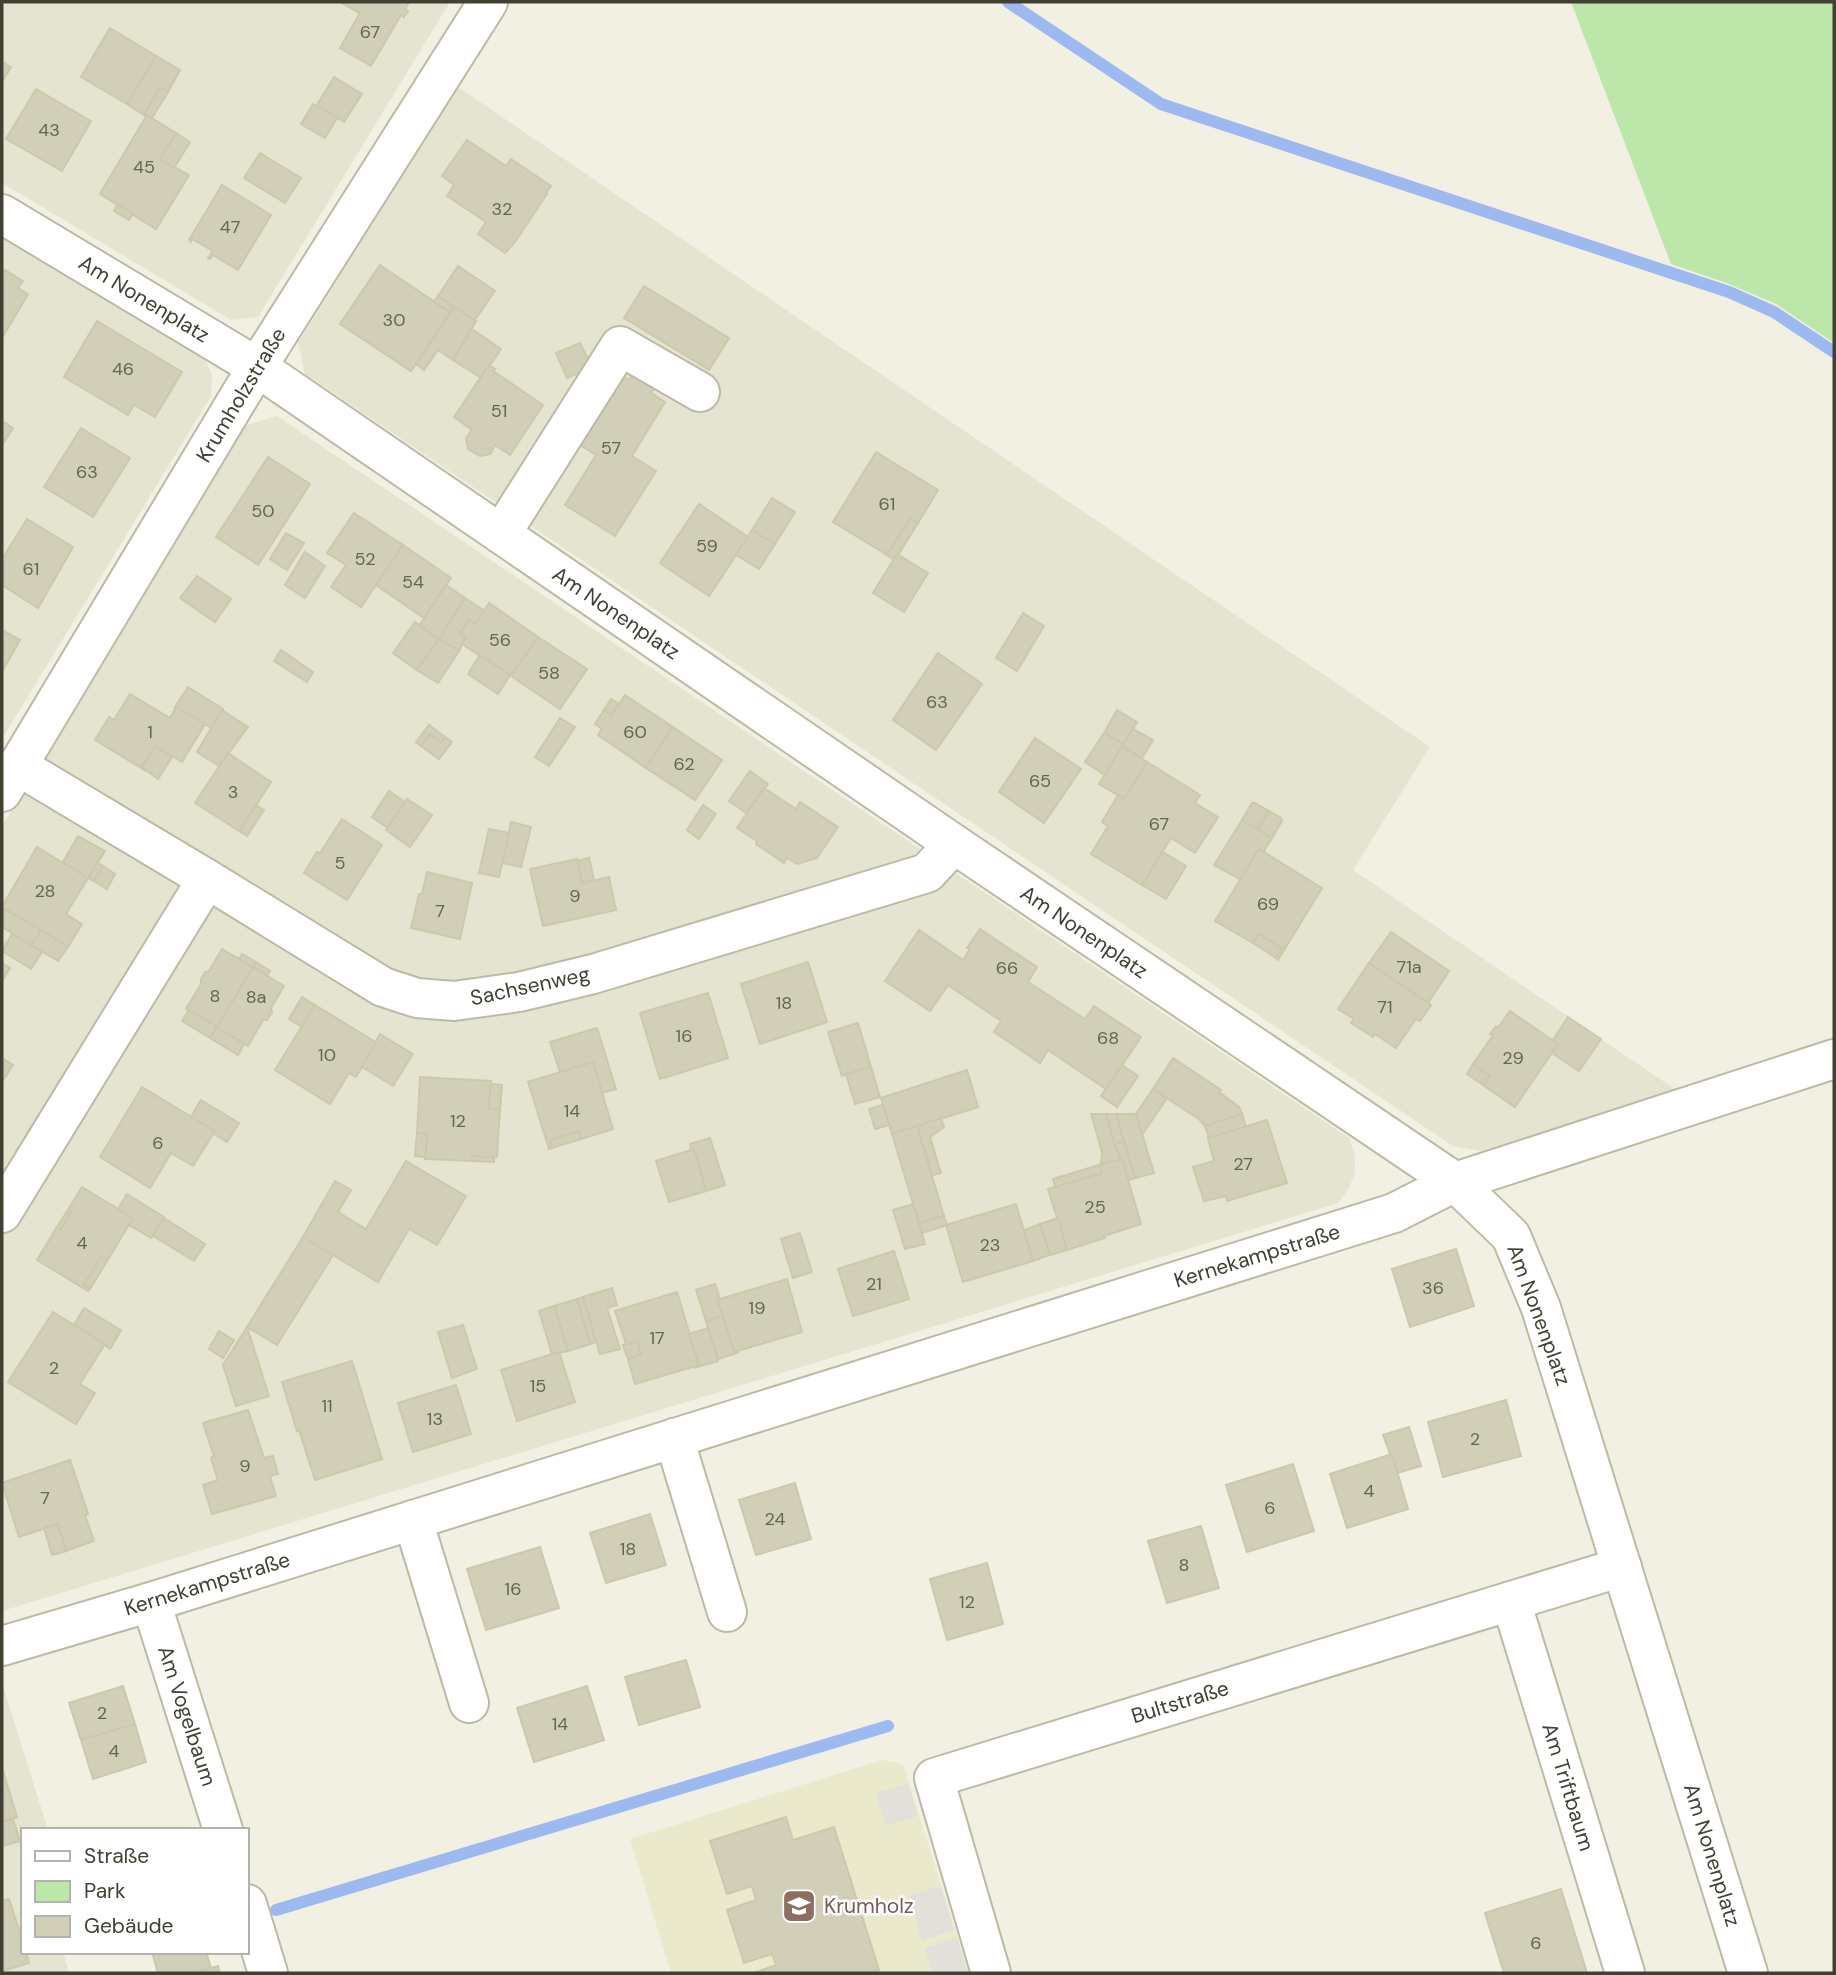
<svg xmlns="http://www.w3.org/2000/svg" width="1836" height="1975" font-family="'DM Sans',sans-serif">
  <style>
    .residential { fill: #e5e4d0 }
    .education { fill: #eae9cc }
    .green { fill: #bce6aa }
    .parking { fill: #e1e0db }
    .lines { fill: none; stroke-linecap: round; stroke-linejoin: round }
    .stream { stroke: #9db9ef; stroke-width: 12 }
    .building { fill: #d2cfb8; stroke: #cdc8ab; stroke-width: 2 }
    .minor-casing { stroke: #bcbaa5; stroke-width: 42 }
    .minor { stroke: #fff; stroke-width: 38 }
    .labels { text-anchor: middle; stroke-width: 5; stroke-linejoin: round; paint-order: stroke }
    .number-label { font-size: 18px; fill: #666454 }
    .street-label { font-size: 21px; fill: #424033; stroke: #fff }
    .education-label { font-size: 21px; fill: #785e54; stroke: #fff; text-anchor: start }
  </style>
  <rect width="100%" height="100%" fill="#f1f0e2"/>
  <g class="residential">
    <polygon points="2,2 450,2 258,317 231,320 2,183"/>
    <polygon points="458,87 1430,747 1353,870 1682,1094 1493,1153 1453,1146 305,374 298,343"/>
    <polygon points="2,237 203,356 212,375 211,396 2,739"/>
    <polygon points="277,416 1349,1138 1355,1155 1355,1173 1349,1188 1338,1203 2,1611 2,826 246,425"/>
    <polygon points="2,1683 48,1830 23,1830 23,1952 63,1952 69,1973 2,1973"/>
  </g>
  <polygon class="education" points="882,1760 903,1764 969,1973 671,1973 630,1839"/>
  <polygon class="green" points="1571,2 1834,2 1834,343 1776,304 1729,284 1671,264"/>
  <g class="parking">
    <polygon points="908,1784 918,1816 886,1825 876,1793"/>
    <polygon points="940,1886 954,1930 922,1941 909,1896"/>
    <polygon points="957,1938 968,1973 933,1973 925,1948"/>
  </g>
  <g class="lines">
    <g class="stream">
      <polyline points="1008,2 1161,104 1729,292 1774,312 1834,352"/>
      <polyline points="276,1910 888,1726"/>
    </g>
  </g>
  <g class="building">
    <polygon points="340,2 409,2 405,9 408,11 404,17 401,15 371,66 340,48 360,13"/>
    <polygon points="110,28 156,56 127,104 81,77"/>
    <polygon points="156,56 180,70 168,92 160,88 144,115 127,104"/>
    <polygon points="2,62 11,67 2,82"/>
    <polygon points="334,77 362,94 344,122 317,105"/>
    <polygon points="160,88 168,92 152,118 144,115"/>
    <polygon points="36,89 91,121 62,171 6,139"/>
    <polygon points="313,104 337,118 325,138 301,124"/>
    <polygon points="147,115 176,133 160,159 189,175 156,229 100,194"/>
    <polygon points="176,133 190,142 174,168 160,159"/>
    <polygon points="467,140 506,166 511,159 551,186 546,193 547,194 515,242 505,253 478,234 486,222 447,196 454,185 442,176"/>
    <polygon points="260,153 301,178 285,203 244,178"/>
    <polygon points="222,185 271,215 238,270 213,255 210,259 208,258 213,251 192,239 191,242 189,240"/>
    <polygon points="118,204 133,213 129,220 114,211"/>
    <polygon points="380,265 451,313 411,371 340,324"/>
    <polygon points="458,266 495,291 474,321 438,296"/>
    <polygon points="5,270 23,281 18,288 28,294 2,338 2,275"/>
    <polygon points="644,286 729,338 709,370 624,318"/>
    <polygon points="438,296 454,307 451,313 434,302"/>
    <polygon points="454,307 476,321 453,360 438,350 424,370 416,364"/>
    <polygon points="97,321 182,372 155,417 134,405 128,415 64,377"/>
    <polygon points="472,329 501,349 481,378 453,360"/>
    <polygon points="580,343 592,367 567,378 556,353"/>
    <polygon points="489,365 495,369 493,371 543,405 510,455 495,445 490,454 480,456 468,449 466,438 472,430 454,417"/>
    <polygon points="634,373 655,386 651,393 665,402 632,456 656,471 615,536 565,505 596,455 573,441 595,403 604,408 624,377 629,380"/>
    <polygon points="2,421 13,428 2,445"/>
    <polygon points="81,428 130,458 93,517 44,487"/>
    <polygon points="876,452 938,490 918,523 910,519 887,555 833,522"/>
    <polygon points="268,457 310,484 258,565 216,537"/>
    <polygon points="772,498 795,512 775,544 752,530"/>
    <polygon points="699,504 748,537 709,596 660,563"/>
    <polygon points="354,513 403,545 361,607 331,587 346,565 327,553"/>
    <polygon points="27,519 73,547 38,608 2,585 2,555 4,556"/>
    <polygon points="910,519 918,523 898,555 897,554 893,559 887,555"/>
    <polygon points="752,530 775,544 759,569 736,555"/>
    <polygon points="286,533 304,543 287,570 270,559"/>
    <polygon points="403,545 451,578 424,618 376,585"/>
    <polygon points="305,552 325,566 305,598 285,585"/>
    <polygon points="897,554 928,573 904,612 873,593"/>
    <polygon points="197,576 231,599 215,622 180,598"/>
    <polygon points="446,585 465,598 439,639 419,626"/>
    <polygon points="465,598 485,611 476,624 469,620 460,633 466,637 459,651 439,639"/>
    <polygon points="489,603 538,637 511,676 462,644 466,637 460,633 469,620 476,624"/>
    <polygon points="1023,613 1044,626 1017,671 996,658"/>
    <polygon points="415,622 439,639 417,670 393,653"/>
    <polygon points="2,630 20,640 2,672"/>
    <polygon points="538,637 587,669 560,709 511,676"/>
    <polygon points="439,639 459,651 438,683 417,670"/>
    <polygon points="281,650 313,672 307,682 274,661"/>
    <polygon points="938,653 982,684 936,750 893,720"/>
    <polygon points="480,655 510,675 498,694 468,674"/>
    <polygon points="188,687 223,709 211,728 175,707"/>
    <polygon points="130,694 170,718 176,707 205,724 182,762 155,746 142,767 147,770 146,771 95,740 109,717 114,720"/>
    <polygon points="625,695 673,727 646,768 598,735 602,729 595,724 604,710 611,715"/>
    <polygon points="611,699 619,704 611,715 604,710"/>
    <polygon points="222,710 248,727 219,766 197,752"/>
    <polygon points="1117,710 1137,722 1124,744 1104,733"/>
    <polygon points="560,718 575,727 549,766 535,757"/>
    <polygon points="429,725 445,737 441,743 430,734 421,746 416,742"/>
    <polygon points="673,727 722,760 695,800 646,768"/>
    <polygon points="1133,729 1153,740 1142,758 1122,747"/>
    <polygon points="1104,733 1124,744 1105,775 1085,762"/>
    <polygon points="430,734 441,743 445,737 452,742 439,759 421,746"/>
    <polygon points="1035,738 1081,769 1044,823 999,792"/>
    <polygon points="155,746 172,757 158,779 142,767"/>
    <polygon points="1122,747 1147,762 1124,799 1099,784"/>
    <polygon points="228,753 271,782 240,830 247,836 195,803"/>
    <polygon points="1147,762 1200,795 1195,803 1218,817 1195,853 1171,838 1142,885 1091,854 1108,826 1102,822 1118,795 1124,799"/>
    <polygon points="750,771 768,784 746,813 729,801"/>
    <polygon points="764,788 796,809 800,802 838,827 817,858 797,864 787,858 784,863 756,844 757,841 737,828"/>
    <polygon points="389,791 405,802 388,828 372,817"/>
    <polygon points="407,799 432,815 410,847 386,830"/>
    <polygon points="1252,803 1255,803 1269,811 1258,829 1242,820"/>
    <polygon points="256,805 264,810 247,836 240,830"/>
    <polygon points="703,805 716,814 699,839 687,830"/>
    <polygon points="1269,811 1281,818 1282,821 1272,838 1258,829"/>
    <polygon points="342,819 382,845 347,900 304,873 317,852 320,853"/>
    <polygon points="1242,820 1272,838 1263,852 1259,849 1240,879 1214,865"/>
    <polygon points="511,822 531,827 521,867 502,863"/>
    <polygon points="489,829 509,833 499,877 479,873"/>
    <polygon points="78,836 105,851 88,878 63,862"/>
    <polygon points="37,847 88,878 66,914 82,924 68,947 2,907"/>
    <polygon points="1259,849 1322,888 1278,960 1276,958 1282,948 1259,934 1253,943 1215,921"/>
    <polygon points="1163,852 1186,866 1166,899 1142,885"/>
    <polygon points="589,858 594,880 582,883 577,861"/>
    <polygon points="577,859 582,883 609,877 616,910 543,926 530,869"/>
    <polygon points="97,863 103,866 94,881 88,878"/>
    <polygon points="103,866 115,874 107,889 94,881"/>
    <polygon points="427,872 472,883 460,939 411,928 419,894 422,894"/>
    <polygon points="3,908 41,930 31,945 2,927"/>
    <polygon points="980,929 1037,967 1028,982 1085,1019 1094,1006 1141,1037 1106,1089 1048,1050 1040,1063 994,1032 1001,1021 948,985 930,1011 885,981 919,930 963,960 970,949 967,948"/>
    <polygon points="41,930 68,947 58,961 31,945"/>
    <polygon points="1391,932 1449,971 1428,1003 1369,963"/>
    <polygon points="12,934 42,952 31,969 2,951"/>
    <polygon points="1259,934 1282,948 1276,958 1253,943"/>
    <polygon points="222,949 253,967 217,1027 186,1009 201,984 201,979 205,972 209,971"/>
    <polygon points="242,954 256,962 253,967 239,959"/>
    <polygon points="256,962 270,971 267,976 253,967"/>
    <polygon points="808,962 827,1022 760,1044 741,984"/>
    <polygon points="2,963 10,968 2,981"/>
    <polygon points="1369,963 1431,1005 1420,1021 1416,1019 1396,1048 1375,1034 1373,1037 1351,1023 1354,1019 1338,1009"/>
    <polygon points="253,967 284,986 271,1008 272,1012 267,1020 263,1020 248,1046 217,1027"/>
    <polygon points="708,993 728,1058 660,1079 640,1013"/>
    <polygon points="302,997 315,1005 302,1027 289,1019"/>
    <polygon points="315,1005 377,1043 356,1077 349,1073 330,1104 275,1070"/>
    <polygon points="189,1010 217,1027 210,1038 182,1021"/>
    <polygon points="1510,1011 1558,1044 1515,1107 1483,1085 1490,1076 1473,1064 1493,1035 1490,1034 1496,1026 1498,1028"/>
    <polygon points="1568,1017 1601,1039 1579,1071 1552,1053 1558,1044 1553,1040"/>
    <polygon points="858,1023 871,1067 842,1076 828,1032"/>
    <polygon points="217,1027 244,1044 238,1055 210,1038"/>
    <polygon points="597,1028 616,1089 602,1093 593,1062 560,1072 550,1042"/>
    <polygon points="380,1034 413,1054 393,1086 362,1067"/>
    <polygon points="2,1058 13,1065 2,1082"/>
    <polygon points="1173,1058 1221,1090 1219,1092 1239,1107 1242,1114 1205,1126 1200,1120 1153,1089"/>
    <polygon points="593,1062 613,1129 581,1139 579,1131 550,1140 552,1148 549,1149 528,1082"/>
    <polygon points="1473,1064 1490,1076 1483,1085 1467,1074"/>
    <polygon points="1122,1065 1138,1076 1117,1107 1101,1096"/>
    <polygon points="871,1067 880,1097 855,1104 846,1074"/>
    <polygon points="967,1070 978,1107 892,1134 881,1098"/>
    <polygon points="420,1077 491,1081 489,1109 500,1109 497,1157 472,1156 472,1161 425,1159 427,1133 417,1133"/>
    <polygon points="491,1084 502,1085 500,1109 489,1109"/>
    <polygon points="142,1087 215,1131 193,1166 171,1153 150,1188 100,1157"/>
    <polygon points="1153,1089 1167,1098 1142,1135 1136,1114"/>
    <polygon points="201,1100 239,1123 227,1142 213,1133 215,1131 191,1117"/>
    <polygon points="883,1105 889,1125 875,1129 869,1109"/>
    <polygon points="1091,1114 1106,1114 1120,1159 1101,1164 1102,1152"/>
    <polygon points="1106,1114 1116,1114 1124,1141 1114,1144"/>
    <polygon points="1116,1114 1136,1114 1154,1173 1135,1178"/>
    <polygon points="1242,1114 1246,1127 1209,1138 1205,1126"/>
    <polygon points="941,1118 944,1127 930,1137 941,1173 932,1175 917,1126"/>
    <polygon points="1267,1120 1287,1183 1227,1201 1226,1196 1204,1201 1193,1167 1214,1161 1208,1138"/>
    <polygon points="917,1126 944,1216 919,1223 892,1134"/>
    <polygon points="579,1131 581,1139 552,1148 550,1140"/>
    <polygon points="417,1133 427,1133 425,1157 415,1156"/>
    <polygon points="710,1138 725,1185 706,1191 694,1149 691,1150 690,1144"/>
    <polygon points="1124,1141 1135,1178 1128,1180 1115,1144"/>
    <polygon points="694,1149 706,1191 669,1202 656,1161"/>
    <polygon points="472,1156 494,1157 494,1162 472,1161"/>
    <polygon points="1122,1159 1141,1224 1104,1236 1105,1238 1067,1250 1048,1189 1102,1173 1099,1165"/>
    <polygon points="406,1161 466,1196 437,1245 409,1229 378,1282 303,1237 335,1181 351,1190 338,1212 366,1229"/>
    <polygon points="1099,1165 1102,1173 1055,1187 1053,1179"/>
    <polygon points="82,1187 133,1218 107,1261 101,1257 84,1285 90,1289 88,1291 37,1260 57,1227 61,1229 71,1212 68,1210"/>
    <polygon points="127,1194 164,1217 151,1238 129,1225 133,1218 118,1209"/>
    <polygon points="913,1204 925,1244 905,1249 893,1210"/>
    <polygon points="1016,1204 1033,1261 963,1282 946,1225"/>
    <polygon points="68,1210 71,1212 61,1229 57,1227"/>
    <polygon points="944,1216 947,1225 922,1233 919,1223"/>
    <polygon points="164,1218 205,1244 194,1261 153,1236"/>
    <polygon points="1058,1218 1067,1250 1050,1255 1040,1224"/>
    <polygon points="1040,1224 1050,1255 1033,1261 1024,1230"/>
    <polygon points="800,1233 812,1272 793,1278 781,1239"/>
    <polygon points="303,1237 333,1255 277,1345 247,1327"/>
    <polygon points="1456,1249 1474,1306 1410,1327 1392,1269"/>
    <polygon points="894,1251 909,1299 853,1316 838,1269"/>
    <polygon points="101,1257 107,1261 90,1289 84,1285"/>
    <polygon points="787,1279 802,1332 734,1352 717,1300"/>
    <polygon points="715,1284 720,1299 717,1300 723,1316 706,1321 696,1290"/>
    <polygon points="612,1288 617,1305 607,1308 620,1349 600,1354 583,1297"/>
    <polygon points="677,1292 699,1365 635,1384 628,1359 641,1354 637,1342 626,1344 615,1311"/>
    <polygon points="583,1297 596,1342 590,1344 577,1299"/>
    <polygon points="577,1299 590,1344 568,1351 554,1306"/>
    <polygon points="554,1306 568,1351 552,1354 539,1311"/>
    <polygon points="84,1308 121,1330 110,1349 105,1345 105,1344 74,1325"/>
    <polygon points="53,1312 105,1344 80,1384 95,1393 76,1424 8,1382"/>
    <polygon points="723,1316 734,1352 737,1353 718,1359 706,1321"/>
    <polygon points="463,1325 477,1369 452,1378 438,1332"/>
    <polygon points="247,1327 269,1396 236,1406 223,1365"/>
    <polygon points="708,1328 718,1361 697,1367 699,1365 689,1334"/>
    <polygon points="219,1331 234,1340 223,1358 209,1349"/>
    <polygon points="637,1342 641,1354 628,1359 623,1345"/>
    <polygon points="559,1352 575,1402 517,1421 501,1370"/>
    <polygon points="352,1361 382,1459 315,1480 299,1430 297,1431 282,1382"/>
    <polygon points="456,1385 471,1434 413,1452 398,1403"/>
    <polygon points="1506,1400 1521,1456 1443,1477 1428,1422"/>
    <polygon points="248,1410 264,1458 273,1456 278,1474 270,1476 276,1496 212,1514 203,1485 218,1480 211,1458 214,1456 203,1423"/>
    <polygon points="1409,1427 1421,1466 1397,1473 1383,1435"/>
    <polygon points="1392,1454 1408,1509 1347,1528 1330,1474"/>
    <polygon points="70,1460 88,1514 85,1515 94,1541 66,1551 58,1524 19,1537 2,1483"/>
    <polygon points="1293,1464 1314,1531 1247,1552 1226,1485"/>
    <polygon points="795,1483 811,1539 756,1555 739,1500"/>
    <polygon points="650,1514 666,1565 606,1583 590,1533"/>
    <polygon points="58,1524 66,1551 52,1555 44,1528"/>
    <polygon points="1201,1526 1219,1588 1167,1603 1148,1541"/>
    <polygon points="540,1547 559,1608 486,1630 467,1569"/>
    <polygon points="987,1563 1003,1624 947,1640 930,1579"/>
    <polygon points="686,1660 700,1707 639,1725 625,1677"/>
    <polygon points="123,1686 135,1724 81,1740 69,1703"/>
    <polygon points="587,1686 604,1740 534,1762 517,1708"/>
    <polygon points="135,1724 146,1762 93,1779 81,1740"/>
    <polygon points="2,1768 17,1817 2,1822"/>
    <polygon points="786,1817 793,1840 834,1827 879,1970 869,1973 754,1973 776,1965 772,1954 744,1963 727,1910 756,1900 752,1886 727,1894 710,1841"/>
    <polygon points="13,1819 20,1841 2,1846 2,1822"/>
    <polygon points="1561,1889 1587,1973 1504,1973 1485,1913"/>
    <polygon points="9,1899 23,1942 23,1952 26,1952 29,1963 2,1971 2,1901"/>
    <polygon points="152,1952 206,1952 211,1968 194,1973 158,1973"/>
    <polygon points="218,1966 220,1973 194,1973 211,1968"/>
  </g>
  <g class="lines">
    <g class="minor-casing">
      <g id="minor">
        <polyline points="2,214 257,367 954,844 1455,1182 1511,1236 1541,1308 1748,1973"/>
        <polyline points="501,534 620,346 700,392"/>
        <polyline points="18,766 207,879 383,987 417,998 454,1001 519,992 593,974 927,873 954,844"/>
        <polyline points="2,792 257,367 488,2"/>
        <polyline points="2,1213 207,879"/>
        <polyline points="674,1438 727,1612"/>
        <polyline points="413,1520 469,1703"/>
        <polyline points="1511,1601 1625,1973"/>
        <polyline points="151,1602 223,1830"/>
        <polyline points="2,1646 151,1602 1394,1213 1455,1182 1834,1059"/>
        <polyline points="247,1904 268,1973"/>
        <polyline points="991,1973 934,1778 1622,1567"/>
      </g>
    </g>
    <use href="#minor" class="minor"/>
  </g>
  <defs>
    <g id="school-square" transform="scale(1.75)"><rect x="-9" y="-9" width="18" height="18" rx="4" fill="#8d6e63" stroke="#fff"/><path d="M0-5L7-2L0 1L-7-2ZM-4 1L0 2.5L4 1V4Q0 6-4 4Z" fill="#fff"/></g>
  </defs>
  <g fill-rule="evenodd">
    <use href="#school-square" x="799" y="1906"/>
  </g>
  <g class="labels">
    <g class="number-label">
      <text x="370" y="38">67</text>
      <text x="49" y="136">43</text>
      <text x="144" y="173">45</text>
      <text x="502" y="215">32</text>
      <text x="230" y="233">47</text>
      <text x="394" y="326">30</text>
      <text x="123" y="375">46</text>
      <text x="499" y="417">51</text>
      <text x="611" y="454">57</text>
      <text x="87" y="478">63</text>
      <text x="887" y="510">61</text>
      <text x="263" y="517">50</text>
      <text x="707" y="552">59</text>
      <text x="365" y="565">52</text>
      <text x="31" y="575">61</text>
      <text x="413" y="588">54</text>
      <text x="500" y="646">56</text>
      <text x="549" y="679">58</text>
      <text x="937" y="708">63</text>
      <text x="150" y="738">1</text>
      <text x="635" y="738">60</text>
      <text x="684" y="770">62</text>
      <text x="1040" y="787">65</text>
      <text x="233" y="798">3</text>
      <text x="1159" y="830">67</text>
      <text x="340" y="869">5</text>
      <text x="45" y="897">28</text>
      <text x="575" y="902">9</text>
      <text x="1268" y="910">69</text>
      <text x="440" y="917">7</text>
      <text x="1409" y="973">71a</text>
      <text x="1007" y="974">66</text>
      <text x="215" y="1002">8</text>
      <text x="256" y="1003">8a</text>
      <text x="784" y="1009">18</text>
      <text x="1385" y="1013">71</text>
      <text x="684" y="1042">16</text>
      <text x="1108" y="1044">68</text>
      <text x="327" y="1061">10</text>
      <text x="1513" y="1064">29</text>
      <text x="572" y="1117">14</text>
      <text x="458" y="1127">12</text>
      <text x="158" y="1149">6</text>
      <text x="1243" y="1170">27</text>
      <text x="1095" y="1213">25</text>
      <text x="82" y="1249">4</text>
      <text x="990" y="1251">23</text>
      <text x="874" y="1290">21</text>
      <text x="1433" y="1294">36</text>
      <text x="757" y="1314">19</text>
      <text x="657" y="1344">17</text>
      <text x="54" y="1374">2</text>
      <text x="538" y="1392">15</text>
      <text x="327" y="1412">11</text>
      <text x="435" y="1425">13</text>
      <text x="1475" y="1445">2</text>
      <text x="245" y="1472">9</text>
      <text x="1369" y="1497">4</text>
      <text x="45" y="1504">7</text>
      <text x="1270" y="1514">6</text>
      <text x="775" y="1525">24</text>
      <text x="628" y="1555">18</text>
      <text x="1184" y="1571">8</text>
      <text x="513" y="1595">16</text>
      <text x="967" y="1608">12</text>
      <text x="102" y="1719">2</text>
      <text x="560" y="1730">14</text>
      <text x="114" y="1757">4</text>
      <text x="1536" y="1949">6</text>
    </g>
    <g class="street-label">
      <text transform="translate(144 299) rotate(31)" y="7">Am Nonenplatz</text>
      <text transform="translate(241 395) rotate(-59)" y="7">Krumholzstraße</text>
      <text transform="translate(616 613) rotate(34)" y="7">Am Nonenplatz</text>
      <text transform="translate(1084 932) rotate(34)" y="7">Am Nonenplatz</text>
      <text transform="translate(530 986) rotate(-12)" y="7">Sachsenweg</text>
      <text transform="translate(1257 1256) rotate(-17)" y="7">Kernekampstraße</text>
      <text transform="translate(1539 1315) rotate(70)" y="7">Am Nonenplatz</text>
      <text transform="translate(207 1584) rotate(-17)" y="7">Kernekampstraße</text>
      <text transform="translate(1180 1702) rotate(-17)" y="7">Bultstraße</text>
      <text transform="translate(187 1716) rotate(72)" y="7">Am Vogelbaum</text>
      <text transform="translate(1568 1787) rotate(73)" y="7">Am Triftbaum</text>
      <text transform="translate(1712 1855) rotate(73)" y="7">Am Nonenplatz</text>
    </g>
    <g class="education-label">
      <text x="824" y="1913">Krumholz</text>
    </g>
  </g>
  <rect width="1836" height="1975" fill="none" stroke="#424033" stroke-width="7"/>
  <rect x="21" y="1828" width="228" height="126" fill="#ffffff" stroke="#b3b3ad" stroke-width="2"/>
  <rect x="35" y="1851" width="35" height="10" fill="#ffffff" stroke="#b3b3ad" stroke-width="2"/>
  <text x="84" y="1863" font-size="21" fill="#424033">Straße</text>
  <rect x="35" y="1881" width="35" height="21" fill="#bce6aa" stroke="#b3b3ad" stroke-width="2"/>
  <text x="84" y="1898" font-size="21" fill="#424033">Park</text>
  <rect x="35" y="1916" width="35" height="21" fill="#d2cfb8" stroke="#b3b3ad" stroke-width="2"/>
  <text x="84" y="1933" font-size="21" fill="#424033">Gebäude</text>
</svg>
